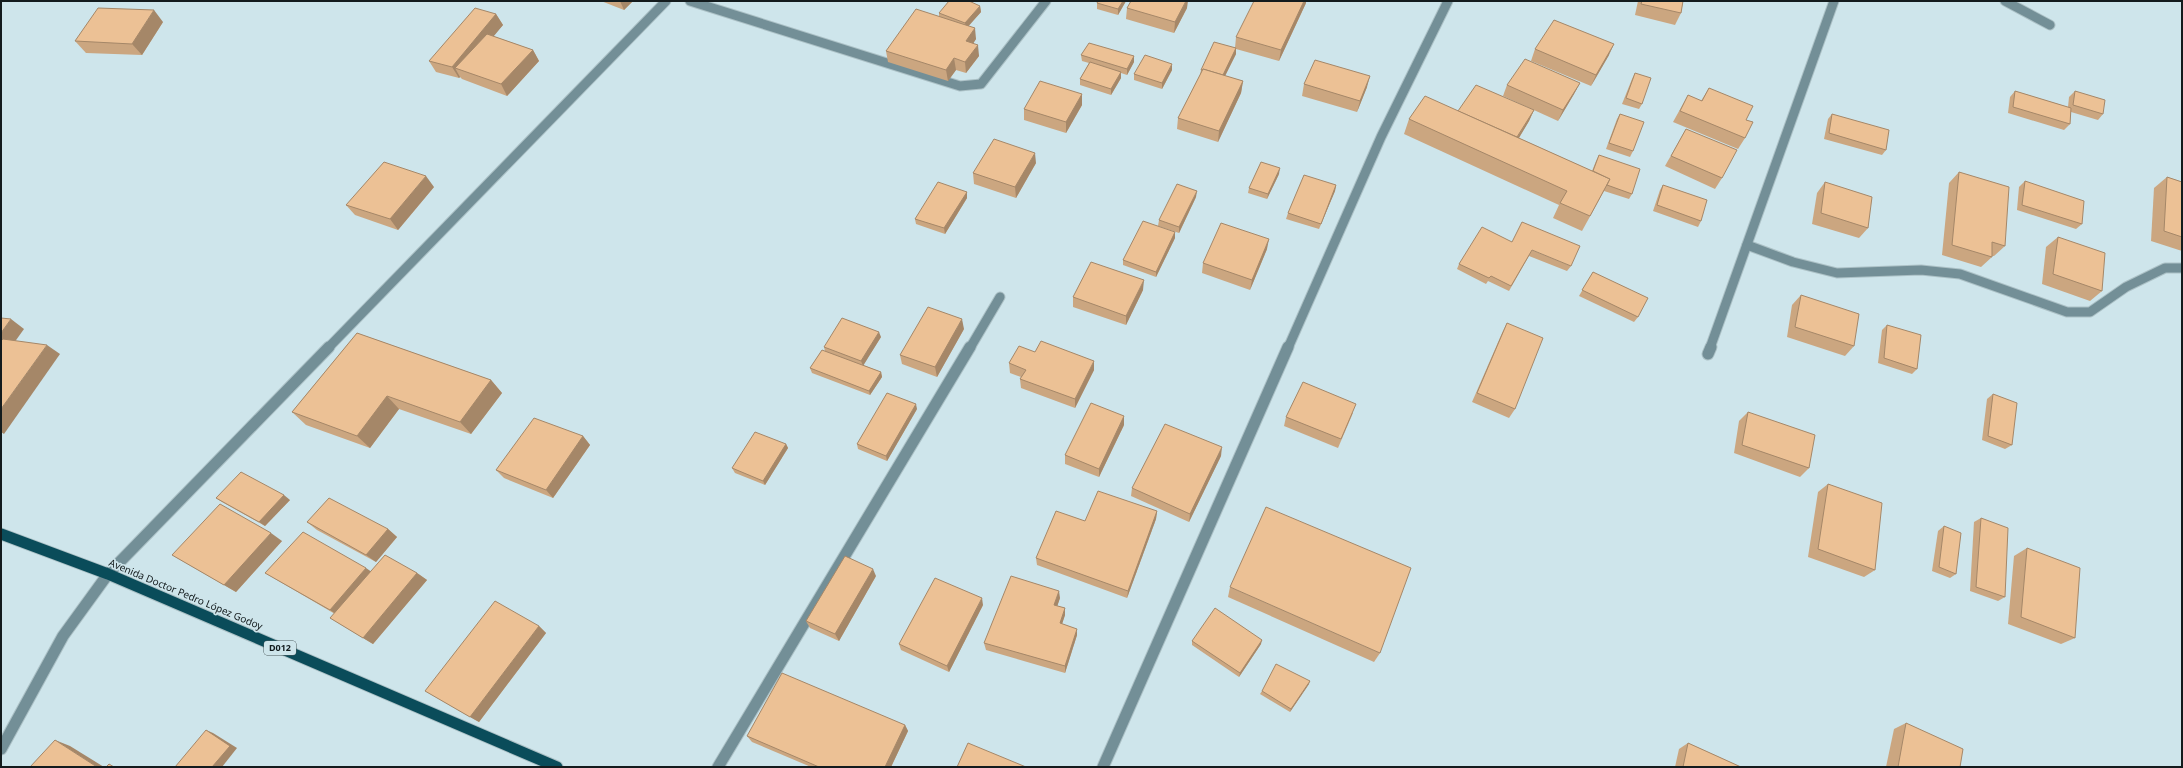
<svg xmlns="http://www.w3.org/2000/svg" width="2183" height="768" font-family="'Noto Sans',sans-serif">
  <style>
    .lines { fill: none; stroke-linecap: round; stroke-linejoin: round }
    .minor-far1-casing { stroke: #acc1c6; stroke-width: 11 }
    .minor-casing { stroke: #acc1c6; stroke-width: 13 }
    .major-casing { stroke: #acc1c6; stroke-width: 13 }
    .minor-far1 { stroke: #738f97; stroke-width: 9 }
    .minor { stroke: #738f97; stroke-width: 11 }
    .major { stroke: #0a4c5a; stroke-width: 11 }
    .wall { fill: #cba680 }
    .shaded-wall { fill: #a58768 }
    .building { fill: #ecc195; stroke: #a58768 }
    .labels { text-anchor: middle; stroke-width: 3.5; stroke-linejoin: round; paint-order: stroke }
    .shield { fill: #cee5eb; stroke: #4b585b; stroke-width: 1 }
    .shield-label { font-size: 9px; font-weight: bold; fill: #131b1d }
    .street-label { font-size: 10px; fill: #131b1d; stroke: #cee5eb }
  </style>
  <rect width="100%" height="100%" fill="#cee5eb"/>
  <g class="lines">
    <g class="minor-far1-casing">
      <g id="minor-far1">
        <polyline points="690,1 960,86 981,84 1046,1"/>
        <polyline points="2005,1 2050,25"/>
        <polyline points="1747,245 1793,262 1837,273 1921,270 1960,274 2067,312 2090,312 2126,287 2165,268 2182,268"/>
        <polyline points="328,348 666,1"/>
        <polyline points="970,348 1000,297"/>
        <polyline points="1288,348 1381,137 1448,1"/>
        <polyline points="1710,348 1834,1"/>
      </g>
    </g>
    <g class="minor-casing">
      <g id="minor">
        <polyline points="1708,354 1711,347"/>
        <polyline points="1,749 63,636 108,574 329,347"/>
        <polyline points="718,767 970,347"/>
        <polyline points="1103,767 1288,347"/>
      </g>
    </g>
    <g class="major-casing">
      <polyline id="major" points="1,534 108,574 557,767"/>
    </g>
    <use href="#minor-far1" class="minor-far1"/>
    <use href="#minor" class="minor"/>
    <use href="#major" class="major"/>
  </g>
  <g class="wall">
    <polygon points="601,1 633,1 624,10"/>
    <polygon points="1126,1 1118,15 1097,9 1097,3"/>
    <polygon points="1638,1 1683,1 1681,13 1675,25 1635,15"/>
    <polygon points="1306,3 1279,61 1236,49 1236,54 1225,76 1243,81 1241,93 1218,142 1177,129 1178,118 1200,75 1201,70 1235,48 1236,37"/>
    <polygon points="980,6 981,12 968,26 976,39 973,43 979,56 966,73 956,70 948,81 888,62 886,51 939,17 939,13"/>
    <polygon points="1127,8 1187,8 1174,33 1126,19"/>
    <polygon points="496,14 503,25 493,36 533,50 539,61 507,96 462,79 460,77 459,78 436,72 429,61"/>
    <polygon points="163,22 142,55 86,53 75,41"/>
    <polygon points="1535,49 1609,55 1591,86 1531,61"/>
    <polygon points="1081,55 1134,56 1134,62 1127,75 1121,73 1121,78 1111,95 1080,85 1080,79 1089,63 1082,61"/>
    <polygon points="1172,70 1162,89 1134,80 1134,74"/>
    <polygon points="1635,73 1642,104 1639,109 1622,104 1632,79"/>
    <polygon points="1580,83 1574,94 1558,121 1503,96 1507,85"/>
    <polygon points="1304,84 1367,87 1357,112 1302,96"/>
    <polygon points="1709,88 1746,120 1745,138 1738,149 1673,122 1688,95 1701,101"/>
    <polygon points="2015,91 2068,107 2069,97 2075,91 2103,114 2098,120 2071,112 2070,124 2064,130 2008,113 2010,97"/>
    <polygon points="1082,94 1082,105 1066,133 1024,120 1024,109"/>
    <polygon points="1534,110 1529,121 1519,138 1592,171 1596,161 1599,155 1632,194 1629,199 1604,191 1582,231 1553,218 1559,205 1404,134 1409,119 1458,111"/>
    <polygon points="1620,114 1633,151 1630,157 1606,149 1617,119"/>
    <polygon points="1832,114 1886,150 1882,155 1824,139 1828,119"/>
    <polygon points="1686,129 1722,178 1715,189 1665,166"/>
    <polygon points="1036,163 1016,198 974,184 973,173"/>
    <polygon points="1959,172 2005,246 1994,256 1992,256 1992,257 1981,267 1942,255 1949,183"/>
    <polygon points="1279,174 1267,199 1248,193 1249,188"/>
    <polygon points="2167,177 2182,182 2182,251 2151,241 2154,188"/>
    <polygon points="2025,181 2082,224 2076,229 2017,210 2019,187"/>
    <polygon points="1825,182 1868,228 1859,238 1812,224 1817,193"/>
    <polygon points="1336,185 1335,191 1319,229 1286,219 1288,213"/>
    <polygon points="1663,185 1701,221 1698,227 1653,211 1660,190"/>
    <polygon points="434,187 398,230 355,215 346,205"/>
    <polygon points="967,192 967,198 945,234 916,224 915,219"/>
    <polygon points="1196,197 1179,233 1158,226 1159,220"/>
    <polygon points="1175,232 1175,238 1156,277 1123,265 1123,260"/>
    <polygon points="2058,237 2102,291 2090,301 2042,284 2046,247"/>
    <polygon points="1512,242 1571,266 1567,271 1529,256 1509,291 1488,281 1486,284 1457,269 1459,264"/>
    <polygon points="1267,249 1250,290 1202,273 1203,263"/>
    <polygon points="1593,272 1638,317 1634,322 1579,296"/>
    <polygon points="1143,290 1126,325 1073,307 1073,297"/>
    <polygon points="1801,295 1854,346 1845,356 1787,337 1792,305"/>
    <polygon points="1507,323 1515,409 1509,418 1472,402 1502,333"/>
    <polygon points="1887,325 1917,369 1912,374 1878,363 1882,330"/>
    <polygon points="964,329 937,377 902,364 900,355"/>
    <polygon points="357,333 491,380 502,393 471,434 399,409 370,448 306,425 292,412"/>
    <polygon points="881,337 863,365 881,372 882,377 870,395 812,373 810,368 825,351 824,347"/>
    <polygon points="1035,352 1094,370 1075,408 1021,388 1020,379 1021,377 1010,373 1009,363"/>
    <polygon points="1993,394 2012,445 2005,449 1982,440 1987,399"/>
    <polygon points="917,409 887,461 858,449 857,444"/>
    <polygon points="1748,412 1809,468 1800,477 1734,453 1739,421"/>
    <polygon points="1353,413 1338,448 1284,426 1286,417"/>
    <polygon points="1124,425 1099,477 1065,464 1065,455"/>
    <polygon points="583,436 590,445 553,498 504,478 496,470"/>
    <polygon points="786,444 788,448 765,485 735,473 732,468"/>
    <polygon points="1221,456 1189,522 1131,496 1132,488"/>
    <polygon points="1828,484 1875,570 1864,577 1808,557 1818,492"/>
    <polygon points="216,498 290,500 265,526 222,502"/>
    <polygon points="1157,511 1156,519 1127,598 1037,565 1036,558 1085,521"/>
    <polygon points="1981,518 2005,597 1998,601 1970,591 1974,522"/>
    <polygon points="307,522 388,529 397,537 376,562 317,530"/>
    <polygon points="1944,526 1956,574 1950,578 1932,571 1938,531"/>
    <polygon points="282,541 236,592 172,555"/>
    <polygon points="2027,548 2075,638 2061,644 2008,624 2014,556"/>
    <polygon points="371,571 417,573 427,580 373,644 330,618 335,614 277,580 265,573"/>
    <polygon points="876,576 839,641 810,628 806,621"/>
    <polygon points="1230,587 1380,653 1374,662 1228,597"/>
    <polygon points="1060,598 1057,606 1065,608 1065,615 1062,624 1077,635 1065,673 986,650 984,643"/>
    <polygon points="983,605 949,672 901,650 899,644"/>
    <polygon points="539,626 546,633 479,722 425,691"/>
    <polygon points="1192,641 1261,644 1239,677 1192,645"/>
    <polygon points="1309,684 1290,712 1260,694 1262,691"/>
    <polygon points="1906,723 1960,767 1886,767 1894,729"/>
    <polygon points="905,725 908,731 891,767 811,767 752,742 747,736"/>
    <polygon points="1688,743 1741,767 1675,767 1679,749"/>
  </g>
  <g class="shaded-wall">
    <polygon points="620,1 633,1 624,10"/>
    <polygon points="1123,1 1126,1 1118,15 1118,9"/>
    <polygon points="1186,1 1188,1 1187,8 1174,33 1175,22"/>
    <polygon points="1304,1 1306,1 1306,3 1279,61 1281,50"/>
    <polygon points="980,6 981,12 966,29 965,23"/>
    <polygon points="154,10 163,22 142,55 132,44"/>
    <polygon points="496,14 503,25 465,71 455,68 460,77 459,78 452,67"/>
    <polygon points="975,28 976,39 968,52 966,41"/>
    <polygon points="1614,44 1609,55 1591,86 1596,75"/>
    <polygon points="978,45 979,56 966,73 965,62"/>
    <polygon points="1236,48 1236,54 1222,82 1222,76"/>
    <polygon points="533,50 539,61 507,96 501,84"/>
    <polygon points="1134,56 1134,62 1127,75 1127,69"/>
    <polygon points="954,58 956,70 948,81 946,70"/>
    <polygon points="1172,64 1172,70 1162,89 1162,83"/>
    <polygon points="1121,72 1121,78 1111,95 1111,89"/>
    <polygon points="1370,76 1367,87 1357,112 1360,101"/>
    <polygon points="1243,81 1241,93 1218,142 1219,131"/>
    <polygon points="1580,83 1574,94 1558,121 1563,110"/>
    <polygon points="1082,94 1082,105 1066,133 1066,122"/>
    <polygon points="1534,110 1529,121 1512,149 1517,138"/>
    <polygon points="1035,153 1036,163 1016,198 1015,187"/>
    <polygon points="1280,168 1279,174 1267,199 1268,194"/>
    <polygon points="426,176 434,187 398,230 390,219"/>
    <polygon points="1336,185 1335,191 1319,229 1321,224"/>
    <polygon points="1197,191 1196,197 1179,233 1179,227"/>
    <polygon points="967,192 967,198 945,234 944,228"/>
    <polygon points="1175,232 1175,238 1156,277 1156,272"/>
    <polygon points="1269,239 1267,249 1250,290 1252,280"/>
    <polygon points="1144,280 1143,290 1126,325 1126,316"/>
    <polygon points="11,319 24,329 1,361 1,333"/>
    <polygon points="962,319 964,329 937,377 935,367"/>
    <polygon points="879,332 881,337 863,366 861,361"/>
    <polygon points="47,345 60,354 4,434 1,432 1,409"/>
    <polygon points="1094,361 1094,370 1075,408 1075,399"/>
    <polygon points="881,372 882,377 870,395 869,391"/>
    <polygon points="491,380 502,393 471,434 460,422"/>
    <polygon points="387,396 399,409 370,448 357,436"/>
    <polygon points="916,404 917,409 887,461 886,456"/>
    <polygon points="1124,416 1124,425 1099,477 1099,469"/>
    <polygon points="583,436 590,445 553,498 546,490"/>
    <polygon points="786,444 788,448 765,485 763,481"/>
    <polygon points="1222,447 1221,456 1189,522 1190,514"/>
    <polygon points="284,495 290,500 265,526 259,522"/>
    <polygon points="1157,511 1156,519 1127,598 1128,591"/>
    <polygon points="388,529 397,537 376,562 366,555"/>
    <polygon points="271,533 282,541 236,592 224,585"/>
    <polygon points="366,568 376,575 340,617 330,610"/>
    <polygon points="873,569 876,576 839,641 835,634"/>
    <polygon points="417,573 427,580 373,644 363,638"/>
    <polygon points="1059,591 1060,598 1055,613 1054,605"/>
    <polygon points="982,598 983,605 949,672 947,666"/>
    <polygon points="1065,608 1065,615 1060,630 1060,623"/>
    <polygon points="539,626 546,633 479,722 470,717"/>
    <polygon points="1077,629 1077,635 1065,673 1065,666"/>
    <polygon points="1262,640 1261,644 1239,677 1240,673"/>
    <polygon points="1310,681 1309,684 1290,712 1291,709"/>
    <polygon points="905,725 908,731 891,767 885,767"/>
    <polygon points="206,730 213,733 237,748 222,767 212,767"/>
    <polygon points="55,740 70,746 104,767 97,767"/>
  </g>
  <g class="building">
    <polygon points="949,1 969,1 980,6 965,23 939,13"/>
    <polygon points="1098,1 1123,1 1118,9 1097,3"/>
    <polygon points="1131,1 1186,1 1175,22 1127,8"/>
    <polygon points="1254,1 1304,1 1281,50 1236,37"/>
    <polygon points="1642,1 1683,1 1681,13 1641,4"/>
    <polygon points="98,8 154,10 132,44 75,41"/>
    <polygon points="475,8 496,14 452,67 429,61"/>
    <polygon points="916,9 975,28 966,41 978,45 965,62 954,58 946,70 886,51"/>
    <polygon points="1554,20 1614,44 1596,75 1535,49"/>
    <polygon points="487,34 533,50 501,84 455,68"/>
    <polygon points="1214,42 1236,48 1223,75 1203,69 1203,70 1201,70"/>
    <polygon points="1089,43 1134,56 1127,69 1081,55"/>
    <polygon points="1145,55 1172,64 1162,83 1134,74"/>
    <polygon points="1525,59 1580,83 1563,110 1507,85"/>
    <polygon points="1315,60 1370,76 1360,101 1304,84"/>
    <polygon points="1090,62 1121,72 1111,89 1080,79"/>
    <polygon points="1203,69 1243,81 1219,131 1178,118"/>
    <polygon points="1635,73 1651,78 1642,104 1626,98"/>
    <polygon points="1040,81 1082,94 1066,122 1024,109"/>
    <polygon points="1476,85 1534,110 1517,137 1458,111"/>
    <polygon points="1709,88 1753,106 1746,120 1753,122 1745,138 1680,111 1688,95 1702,101"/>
    <polygon points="2015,91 2071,108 2070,124 2013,107"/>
    <polygon points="2075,91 2105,100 2103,114 2073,105"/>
    <polygon points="1425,96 1610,179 1590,216 1560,203 1567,191 1409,119"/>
    <polygon points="1620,114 1644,122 1633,151 1609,143"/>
    <polygon points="1832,114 1889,130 1886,150 1829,133"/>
    <polygon points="1686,129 1737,150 1722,178 1671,156"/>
    <polygon points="994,139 1035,153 1015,187 973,173"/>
    <polygon points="1599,155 1640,169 1632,194 1607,185 1610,179 1593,171"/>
    <polygon points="384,162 426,176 390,219 346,205"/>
    <polygon points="1261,162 1280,168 1268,194 1249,188"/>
    <polygon points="1959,172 2009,187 2005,246 1992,242 1992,257 1952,245"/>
    <polygon points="1304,175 1336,185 1321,224 1288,213"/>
    <polygon points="2167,177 2182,182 2182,237 2164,231"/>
    <polygon points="2025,181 2084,201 2082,224 2022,205"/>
    <polygon points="938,182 967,192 944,228 915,219"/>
    <polygon points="1825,182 1872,197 1868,228 1821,213"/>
    <polygon points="1177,184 1197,191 1179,227 1159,220"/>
    <polygon points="1663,185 1707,200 1701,221 1657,205"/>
    <polygon points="1143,221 1175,232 1156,272 1123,260"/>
    <polygon points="1522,222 1580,246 1571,266 1532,250 1511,286 1491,276 1489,278 1459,264 1482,227 1512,242"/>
    <polygon points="1221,223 1269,239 1252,280 1203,263"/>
    <polygon points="2058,237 2105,253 2102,291 2053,274"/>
    <polygon points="1091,262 1144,280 1126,316 1073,297"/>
    <polygon points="1593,272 1648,298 1638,317 1582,290"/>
    <polygon points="1801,295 1859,314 1854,346 1795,327"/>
    <polygon points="928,307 962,319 935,367 900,355"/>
    <polygon points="1,318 11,319 1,333"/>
    <polygon points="842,318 879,332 861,361 824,347"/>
    <polygon points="1507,323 1543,338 1515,409 1477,393"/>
    <polygon points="1887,325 1921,335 1917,369 1884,358"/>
    <polygon points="357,333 491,380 460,422 387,396 357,436 292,412"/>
    <polygon points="3,339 47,345 1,409 1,341"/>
    <polygon points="1041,341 1094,361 1075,399 1020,379 1026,370 1009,363 1019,346 1035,352"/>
    <polygon points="822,350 881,372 869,391 810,368"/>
    <polygon points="1303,382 1356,404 1341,439 1286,417"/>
    <polygon points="887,393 916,404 886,456 857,444"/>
    <polygon points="1993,394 2017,403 2012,445 1988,436"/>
    <polygon points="1091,403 1124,416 1099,469 1065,455"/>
    <polygon points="1748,412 1815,435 1809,468 1742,445"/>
    <polygon points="534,418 583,436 546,490 496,470"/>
    <polygon points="1165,424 1222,447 1190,514 1132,488"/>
    <polygon points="755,432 786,444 763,481 732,468"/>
    <polygon points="241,472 284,495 259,522 216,498"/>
    <polygon points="1828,484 1882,503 1875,570 1818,549"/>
    <polygon points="1098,491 1157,511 1128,591 1036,558 1056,511 1085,521"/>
    <polygon points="329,498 388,529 366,555 307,522"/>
    <polygon points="220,504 271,533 224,585 172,555"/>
    <polygon points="1266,507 1411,568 1380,653 1230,587"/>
    <polygon points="1981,518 2008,528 2005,597 1976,587"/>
    <polygon points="1944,526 1961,533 1956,574 1939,567"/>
    <polygon points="303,532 366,568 330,610 265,573"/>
    <polygon points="2027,548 2080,568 2075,638 2021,617"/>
    <polygon points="385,555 417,573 363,638 330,618"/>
    <polygon points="845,556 873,569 835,634 806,621"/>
    <polygon points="1011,576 1059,591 1054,605 1065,608 1060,623 1077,629 1065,666 984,643"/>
    <polygon points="935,578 982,598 947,666 899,644"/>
    <polygon points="495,601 539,626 470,717 425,691"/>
    <polygon points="1215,608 1262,640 1240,673 1192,641"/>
    <polygon points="1276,664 1310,681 1291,709 1262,691"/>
    <polygon points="782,673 905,725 885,767 819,767 747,736"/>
    <polygon points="1906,723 1963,749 1960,767 1898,767"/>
    <polygon points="206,730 230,746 212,767 175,767"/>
    <polygon points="55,740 97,767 30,767"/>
    <polygon points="968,743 1026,767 957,767"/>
    <polygon points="1688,743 1741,767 1683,767"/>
    <polygon points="109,764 114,767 106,767"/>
  </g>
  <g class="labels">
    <rect class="shield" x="264" y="641" width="32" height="14" rx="3"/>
    <g class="shield-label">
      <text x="280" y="651">D012</text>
    </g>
    <g class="street-label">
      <text transform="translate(186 594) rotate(23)" y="4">Avenida Doctor Pedro López Godoy</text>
    </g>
  </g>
  <rect width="2183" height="768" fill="none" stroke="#131b1d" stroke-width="4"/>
</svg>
